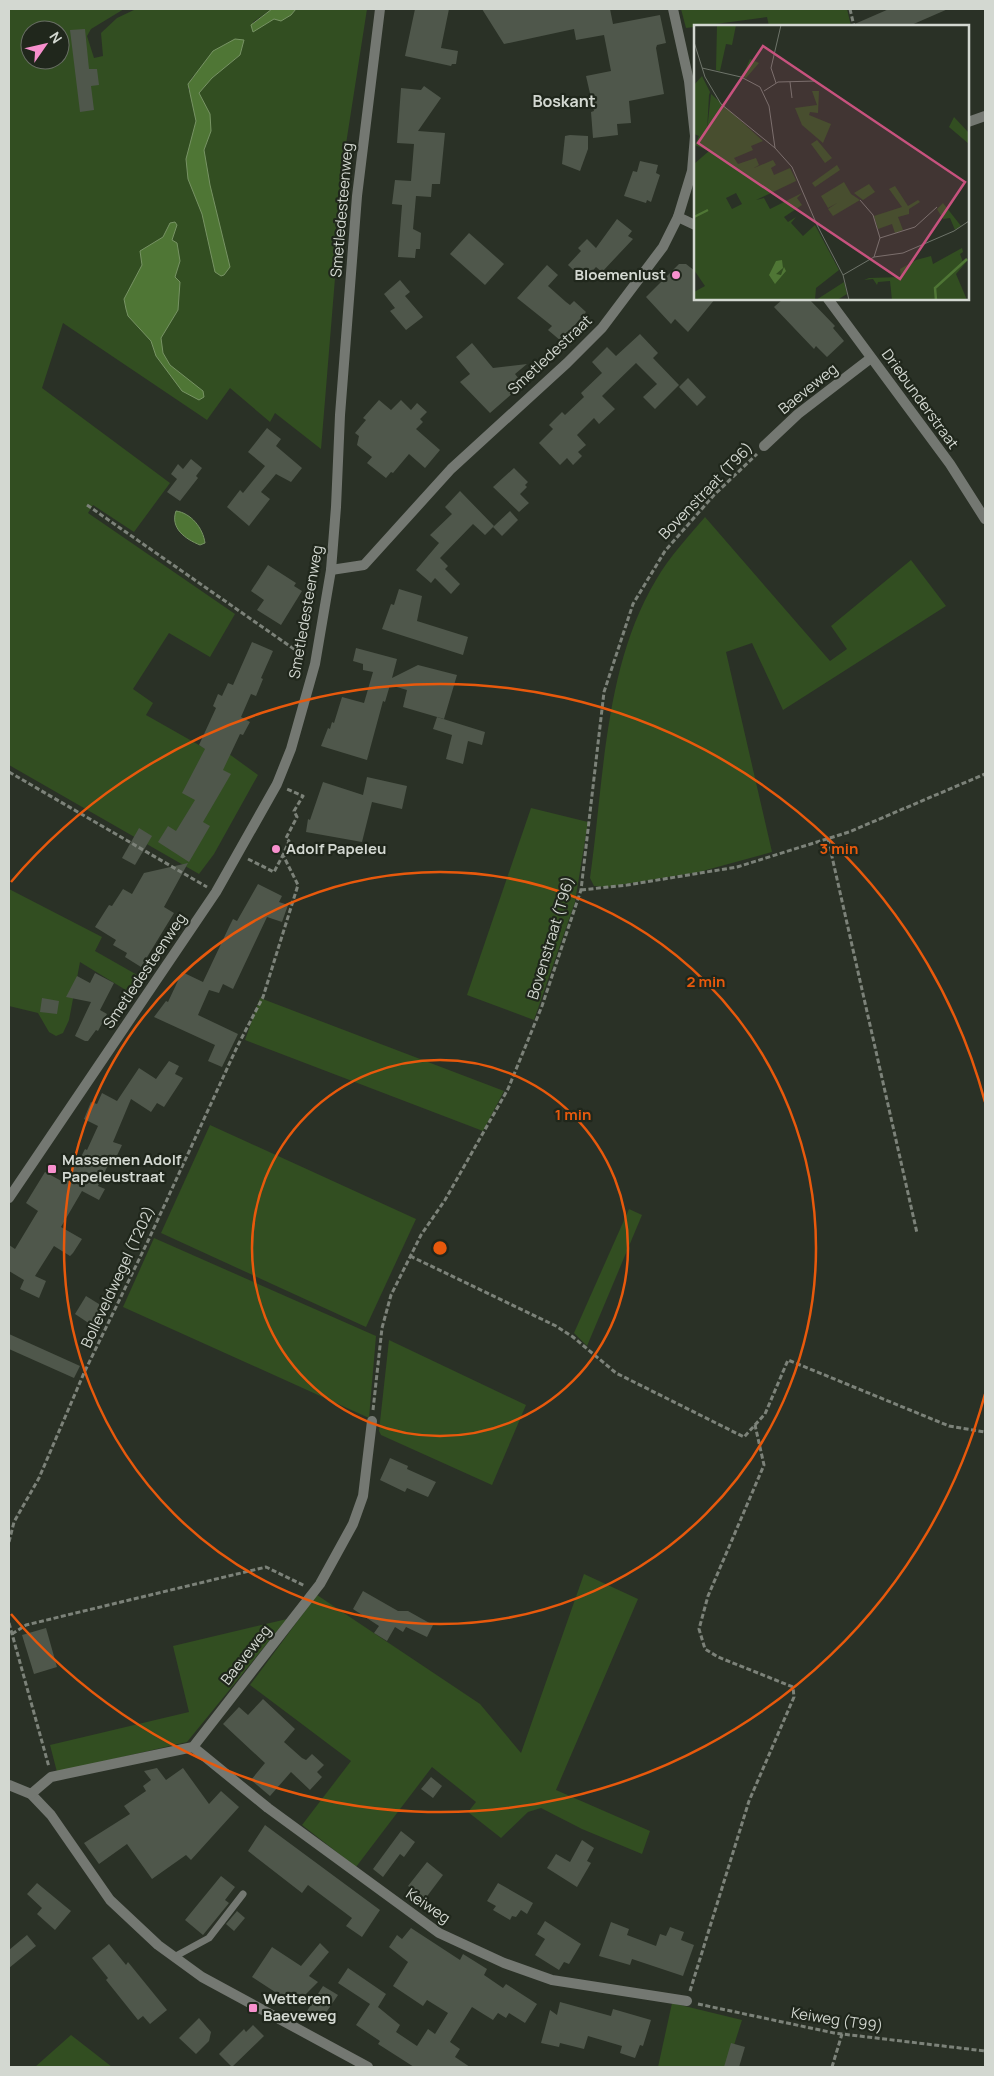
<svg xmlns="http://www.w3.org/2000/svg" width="994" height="2076" font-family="Manrope,sans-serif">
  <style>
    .green { fill: #324e21; fill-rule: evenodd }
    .water { fill: #4f7635; stroke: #779364 }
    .building { fill: #4f574b }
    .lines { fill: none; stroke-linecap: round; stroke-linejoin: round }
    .path { stroke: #7c8279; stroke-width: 3; stroke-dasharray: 5 2.5; stroke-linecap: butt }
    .service { stroke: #747872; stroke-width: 7 }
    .minor { stroke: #747872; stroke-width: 10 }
    .tertiary { stroke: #747872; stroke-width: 10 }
    .ring { fill: none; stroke: #e8590c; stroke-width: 2.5 }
    .poi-dot { fill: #f790cd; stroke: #20271c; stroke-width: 2 }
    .labels { text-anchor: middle; stroke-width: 4.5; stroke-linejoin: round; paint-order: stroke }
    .street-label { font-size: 15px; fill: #d3d8d1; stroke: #20271c }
    .poi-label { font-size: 15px; font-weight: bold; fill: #d3d8d1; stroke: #20271c; text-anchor: start }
    .neighbourhood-label { font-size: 16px; font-weight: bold; fill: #d3d8d1; stroke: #20271c }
    .inset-river { fill: none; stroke: #4f7635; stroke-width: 2.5 }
    .inset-road { fill: none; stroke: #6e746a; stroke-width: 1 }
    .view { fill: #c7527e; fill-opacity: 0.15; stroke: #c7527e; stroke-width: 2.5 }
    .inset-edge { fill: none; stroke: #d3d8d1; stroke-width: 2.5 }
    .centre { fill: #e8590c; stroke: #20271c; stroke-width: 2.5 }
    .ring-label { font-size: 15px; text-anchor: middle; font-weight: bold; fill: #e8590c; stroke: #20271c; stroke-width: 4.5; stroke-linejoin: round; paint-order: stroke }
  </style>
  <rect width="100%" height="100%" fill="#2a3126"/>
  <g class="green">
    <path d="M9,9H124L91,29L87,36L94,58L103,56L101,33L117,18L136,9H272L253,22V32L274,19L291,15L296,9H367L346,144L321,449L275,413L270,422L230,388L207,420L63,323L42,388L170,483L134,532L93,505L88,513L235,614L210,657L169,633L133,689L153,703L146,715L213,753L225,751L258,775L214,854L199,874L9,765ZM30,30H60V60H30ZM240,55L212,78L199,93L188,90V84L193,76Z"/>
    <polygon points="681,9 847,9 851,26 769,26 767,17 686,28"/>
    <path d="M705,517L830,661L847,649L831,626L911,560L946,606L783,710L752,643L726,652L772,852L699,872L607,887L594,886L590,878C604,781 604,666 656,580C669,557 688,537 705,517Z"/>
    <polygon points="531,808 588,822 575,902 534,1020 467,995"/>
    <polygon points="9,889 102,937 95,951 139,976 129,992 80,962 69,1020 63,1033 56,1036 49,1032 38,1013 9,1006"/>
    <polygon points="260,998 504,1091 483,1131 245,1040"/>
    <polygon points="210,1125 416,1219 366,1327 161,1233"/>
    <polygon points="629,1209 642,1215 587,1346 574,1333"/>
    <polygon points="154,1238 376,1336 369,1418 123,1307"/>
    <polygon points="389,1340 526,1405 492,1485 381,1435 379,1431"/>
    <polygon points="584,1574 638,1599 556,1790 650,1831 642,1854 582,1829 541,1808 528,1812 501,1838 468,1812 476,1802 432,1767 356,1867 302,1825 351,1761 250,1685 317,1595 480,1704 521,1753"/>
    <polygon points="287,1619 187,1742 57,1772 50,1745 189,1712 173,1646"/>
    <polygon points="672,2003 742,2020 727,2067 658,2067"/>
    <polygon points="71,2035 112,2067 35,2067"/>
  </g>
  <g class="water">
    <polygon points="272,9 296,9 291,15 281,21 274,19 253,32 251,25"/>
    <polygon points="235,39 244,40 240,55 212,78 199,93 210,114 211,131 204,150 210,185 230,267 224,275 221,276 215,272 202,214 188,179 186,159 196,121 188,84 213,51"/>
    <polygon points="175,222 177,225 172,240 177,243 180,261 175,277 180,282 178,310 161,338 163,353 170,365 203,391 204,397 199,400 182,391 156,356 151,341 128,316 126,309 124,299 142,265 140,251 163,237 170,223"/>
    <path d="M176,511C191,513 203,528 205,543L200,545C185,539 170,528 176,511Z"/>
  </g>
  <g class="building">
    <polygon points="415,9 449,9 441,48 458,51 456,64 452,64 451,66 405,56"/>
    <polygon points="482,9 610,9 613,24 660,15 666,43 657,45 656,48 664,94 629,101 631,123 617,124 618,135 593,138 591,112 594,111 586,76 611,71 604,35 576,40 574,29 504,44"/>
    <polygon points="889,9 948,9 909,26 850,26"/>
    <polygon points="85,29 89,69 97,69 99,85 91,86 94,110 80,112 70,30"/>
    <polygon points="424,86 441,98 418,131 445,133 440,184 432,184 431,197 416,196 413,229 421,233 420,249 416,249 415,258 398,257 402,205 392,204 395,180 411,181 414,144 397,143 401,88 421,90"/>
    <polygon points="570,135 588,136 588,149 580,171 562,164 565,136"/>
    <polygon points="640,161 658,165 656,173 660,175 651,202 647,200 646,203 624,196 633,171 637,172"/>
    <polygon points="617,219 632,231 628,236 633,239 602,272 596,267 584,280 568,265 581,251 578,248 587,239 596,248"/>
    <polygon points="469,233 504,264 485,285 450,254"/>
    <polygon points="679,264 686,264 695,271 695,299 715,299 688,332 675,319 671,324 646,297"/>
    <polygon points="547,265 558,275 548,286 566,302 570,305 574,301 586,312 561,341 548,330 552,326 517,298"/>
    <polygon points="400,280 410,292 405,296 423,317 406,330 390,311 395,308 384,294"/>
    <polygon points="783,299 809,299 835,326 833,328 844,341 827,357 816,346 814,349 774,307"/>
    <polygon points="640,334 658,353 653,358 679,385 655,409 643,397 657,384 636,363 602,396 615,409 599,424 594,418 577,435 586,445 578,452 582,456 573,465 567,458 560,465 539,443 553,429 549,425 562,412 565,415 584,397 581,393 602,373 592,362 607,347 616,356"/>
    <polygon points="472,343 493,368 527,364 515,374 523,384 490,413 460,382 470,374 456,357"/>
    <polygon points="688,378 706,397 697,406 679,387"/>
    <polygon points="379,400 391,410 401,400 411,410 417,403 427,412 420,419 423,422 416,429 440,450 425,468 409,454 393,473 391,472 386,478 367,463 372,457 357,445 359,436 355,433 366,420 363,418"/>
    <polygon points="267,428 281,439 276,446 302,468 291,482 276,474 261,492 270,499 249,526 227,507 240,490 243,493 265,466 248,452"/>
    <polygon points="191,459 202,468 196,476 198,478 180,501 167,492 177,479 171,474 178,464 183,469"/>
    <polygon points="514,468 528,482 525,485 527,487 520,494 529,503 519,512 493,487"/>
    <polygon points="460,491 494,526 485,535 473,524 440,558 448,566 445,569 460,584 451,594 435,578 431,583 416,570 439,543 430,535 452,514 445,507"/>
    <polygon points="510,511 518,520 502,536 493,527"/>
    <polygon points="268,565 296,583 294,586 302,591 281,625 257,610 264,600 251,591"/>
    <polygon points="399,589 422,596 417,621 468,637 463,655 382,629 391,604 394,605"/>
    <polygon points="252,642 273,651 261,678 263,679 256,696 251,694 241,717 250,722 243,735 240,734 223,770 231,774 203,822 210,826 189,862 158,842 168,826 176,831 195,800 182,793 205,749 199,745 216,708 213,706 218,694 222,696 228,683 233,685"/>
    <polygon points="356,648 397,659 392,678 418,665 457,675 444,719 403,707 407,690 390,685 385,702 383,701 367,760 321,746 328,728 330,729 332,722 334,723 342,697 364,703 373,672 363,670 363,664 353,661"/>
    <polygon points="437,717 485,732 482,745 468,741 463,764 446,759 452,735 433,729"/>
    <polygon points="367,777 407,786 402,809 372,802 362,842 306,832 308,819 310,820 323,782 363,795"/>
    <polygon points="139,828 152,836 135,865 122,858"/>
    <polygon points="188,863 164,907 174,913 141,967 125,957 127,953 113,945 116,940 95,927 109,905 112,906 123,889 132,894 144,873"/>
    <polygon points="258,884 282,896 279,902 288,905 282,922 267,917 233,989 223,984 219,993 209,990 198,1015 238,1034 222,1067 208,1061 215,1045 154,1017 166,1001 168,1002 182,972 203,982 229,927 233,919 237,921"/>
    <polygon points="95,973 114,983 100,1010 107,1014 98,1031 96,1030 88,1041 85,1041 75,1036 91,1002 66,997 77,976 90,983"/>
    <polygon points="42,998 59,1001 57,1014 40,1012"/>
    <polygon points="169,1061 179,1066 175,1074 183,1078 164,1107 157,1103 151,1112 131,1099 113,1142 122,1145 113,1164 109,1163 98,1186 105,1189 99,1200 82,1191 61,1227 82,1239 73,1253 70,1256 54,1246 35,1276 46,1281 39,1298 20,1289 24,1280 9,1271 9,1245 15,1249 38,1211 26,1203 45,1172 65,1183 77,1156 81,1157 85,1149 87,1150 98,1126 84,1119 91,1102 97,1104 102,1093 117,1101 139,1068 156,1079"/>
    <polygon points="86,1296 107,1309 96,1328 75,1314"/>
    <polygon points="9,1334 80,1366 74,1378 9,1349"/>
    <polygon points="390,1458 408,1466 407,1469 436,1482 428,1497 407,1488 405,1492 380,1480"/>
    <polygon points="363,1591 398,1611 408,1611 433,1625 427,1637 406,1627 403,1632 395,1627 387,1641 374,1633 379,1626 353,1609"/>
    <polygon points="46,1628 57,1667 34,1674 22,1635"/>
    <polygon points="263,1699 295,1729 284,1742 302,1758 306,1760 312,1754 324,1765 317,1772 322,1777 310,1790 291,1772 270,1796 251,1780 265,1763 223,1724 239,1707 248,1715"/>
    <polygon points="157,1768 166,1780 183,1768 209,1804 221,1791 239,1807 191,1860 186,1855 152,1879 127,1844 99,1864 84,1843 130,1814 124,1806 146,1791 143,1786 151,1780 144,1771"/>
    <polygon points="431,1777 442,1786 433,1798 421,1789"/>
    <polygon points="265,1825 380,1910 362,1937 346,1926 352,1918 308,1885 302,1893 248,1851"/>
    <polygon points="401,1831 415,1842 404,1857 400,1854 383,1877 373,1869"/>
    <polygon points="582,1840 594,1848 587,1861 591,1863 577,1887 547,1868 556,1854 570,1862"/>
    <polygon points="427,1862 443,1875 425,1899 419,1894 414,1895 414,1890 408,1886"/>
    <polygon points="221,1876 235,1887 225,1900 229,1903 203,1935 185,1920"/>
    <polygon points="37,1883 71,1911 55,1930 37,1914 42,1908 27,1894"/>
    <polygon points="498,1883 533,1903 527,1914 521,1910 516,1917 512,1916 510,1920 493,1910 496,1906 487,1901"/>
    <polygon points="237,1911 245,1918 234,1931 226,1924"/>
    <polygon points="545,1921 581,1944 569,1964 564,1962 559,1970 535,1955 545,1939 537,1934"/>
    <polygon points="611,1922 629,1929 627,1935 656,1946 660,1934 666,1936 670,1927 684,1932 681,1940 694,1945 683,1976 632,1959 630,1965 599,1956"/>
    <polygon points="411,1928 460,1960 463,1954 487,1969 484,1975 503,1988 506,1984 537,2004 525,2023 509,2013 506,2018 498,2013 493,2020 472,2007 450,2042 460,2049 455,2057 470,2067 414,2067 378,2044 380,2041 356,2025 370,2004 338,1983 348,1968 386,1994 378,2007 400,2025 396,2032 417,2046 428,2029 435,2034 448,2013 427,2000 423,2006 393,1986 408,1962 389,1947 397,1935 402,1939"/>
    <polygon points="27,1935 36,1946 9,1968 9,1950"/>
    <polygon points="320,1943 329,1952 309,1976 318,1982 295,2005 252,1977 272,1947 301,1966"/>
    <polygon points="109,1944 126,1965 128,1962 167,2010 150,2024 143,2016 138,2020 106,1980 108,1978 92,1958"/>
    <polygon points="323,1986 338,1995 321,2020 307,2011"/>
    <polygon points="560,2002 611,2016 613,2009 651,2020 643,2046 640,2045 635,2058 620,2053 622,2046 588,2036 584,2049 560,2043 559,2047 541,2043 550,2010 557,2015"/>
    <polygon points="199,2018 211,2032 209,2041 196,2054 179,2038"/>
    <polygon points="253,2025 264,2036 232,2067 219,2054 244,2029 246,2032"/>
    <polygon points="731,2043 745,2047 739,2067 724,2067"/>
  </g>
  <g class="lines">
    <g class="path">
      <polyline points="850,9 854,26"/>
      <polyline points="87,505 304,656"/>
      <polyline points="9,772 207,887"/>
      <polyline points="828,839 917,1233"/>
      <polyline points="248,859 274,872 283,855"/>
      <polyline points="581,890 627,885 737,867 849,832 985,774"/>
      <polyline points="410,1256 556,1326 573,1337 616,1373 744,1437 765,1414 788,1360 949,1426 985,1432"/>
      <polyline points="373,1410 382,1328 391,1295 421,1235 445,1200 508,1089 542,1006 581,890 604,692 633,604 665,551 714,495 757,454"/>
      <polyline points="9,1542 14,1522 39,1478 84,1373 148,1241 237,1047 263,997 298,885 283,855 289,841 286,838 297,817 294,811 303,796 287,789"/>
      <polyline points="9,1623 49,1767"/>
      <polyline points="12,1634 26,1625 266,1567 305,1586"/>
      <polyline points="690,1991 749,1801 794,1697 793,1687 718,1657 705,1649 699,1629 708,1596 764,1465 755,1425"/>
      <polyline points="698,2004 834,2033 985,2051"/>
      <polyline points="832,2067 842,2034"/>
    </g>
    <polyline class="service" points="174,1957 209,1938 243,1894"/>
    <g class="minor">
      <polyline points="968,122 985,116"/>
      <polyline points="678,217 695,225"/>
      <polyline points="828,299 950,464 985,519"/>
      <polyline points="764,446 798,414 871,358"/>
      <polyline points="331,570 364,565 451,469 567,363 602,328 663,247 678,217 692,171 695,136 689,81 673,9"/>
      <polyline points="193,1747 268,1808 439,1933 504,1963 552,1980 687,2001"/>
      <polyline points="9,1785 31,1794 51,1815 110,1900 158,1945 202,1977 368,2067"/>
      <polyline points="31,1794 51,1777 193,1747 320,1584 353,1524 363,1496 372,1421"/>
    </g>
    <polyline class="tertiary" points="9,1198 216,892 277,784 291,749 315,664 331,570 336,507 340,415 357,196 380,9"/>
  </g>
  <g class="ring">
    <circle cx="440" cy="1248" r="188"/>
    <circle cx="440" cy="1248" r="376"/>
    <path d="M985 1394A564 564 0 0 1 11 1614M11 882A564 564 0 0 1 985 1102"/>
  </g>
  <g class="poi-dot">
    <circle cx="676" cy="275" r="5"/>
    <circle cx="276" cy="849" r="5"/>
    <rect x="47" y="1164" width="10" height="10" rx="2.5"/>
    <rect x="248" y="2003" width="10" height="10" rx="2.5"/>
  </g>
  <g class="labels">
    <g class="street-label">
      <text transform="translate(342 210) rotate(-85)" y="5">Smetledesteenweg</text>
      <text transform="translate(550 355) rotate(-43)" y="5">Smetledestraat</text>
      <text transform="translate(808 389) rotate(-39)" y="5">Baeveweg</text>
      <text transform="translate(920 399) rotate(54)" y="5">Driebunderstraat</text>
      <text transform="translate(706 491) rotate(-46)" y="5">Bovenstraat (T96)</text>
      <text transform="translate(306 612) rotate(-80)" y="5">Smetledesteenweg</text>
      <text transform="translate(551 938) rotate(-73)" y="5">Bovenstraat (T96)</text>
      <text transform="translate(145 971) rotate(-56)" y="5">Smetledesteenweg</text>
      <text transform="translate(118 1277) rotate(-65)" y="5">Bolleveldwegel (T202)</text>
      <text transform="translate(246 1655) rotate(-52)" y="5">Baeveweg</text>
      <text transform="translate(428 1906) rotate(34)" y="5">Keiweg</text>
      <text transform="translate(837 2020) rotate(9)" y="5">Keiweg (T99)</text>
    </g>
    <g class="poi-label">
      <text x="666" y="280" text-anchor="end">Bloemenlust</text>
      <text x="286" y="854">Adolf Papeleu</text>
      <text x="62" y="1165">Massemen Adolf<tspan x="62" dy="17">Papeleustraat</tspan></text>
      <text x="263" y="2004">Wetteren<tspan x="263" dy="17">Baeveweg</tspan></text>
    </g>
    <g class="neighbourhood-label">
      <text x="564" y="107">Boskant</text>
    </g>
  </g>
  <g transform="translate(694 25)">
    <rect width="275" height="275" fill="#2a3126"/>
    <path d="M23,0H42L38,20L32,19L26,46L22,45ZM56,34L65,38L52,53L48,52ZM8,51L16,67L15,70L13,106L17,69L69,116L57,121L59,125L40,133L44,139L62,133L65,140L60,143L79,135L82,140L77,143L80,150L96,143L101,153L102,156L62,175L70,173L76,184L108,168L103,173L108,180L90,192L94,197L102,192L97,198L109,211L121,200L145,245L122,263L121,275H0V267L11,261L0,245V139L15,126L1,120L5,111L0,109V60ZM42,168L48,179L38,184L32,173ZM118,66H125L124,88L116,87L115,90L137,99L129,118L108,100L101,83L123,80ZM260,92L275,108V119L255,102ZM123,115L138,133L131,138L117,119ZM143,140L146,145L121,162L118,158ZM150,157L157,169L166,175L139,191L134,184L143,178L134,183L127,171ZM175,159L181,167L169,175L160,168ZM201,161L214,181L224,175L226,177L215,184V189L204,192L209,205L201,208L198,199L184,204L180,191L208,182L195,164ZM249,178L267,201L261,205L256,193L249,194L243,184ZM268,223L269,227L266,229L269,237L274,235L262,249L273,275H198L196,256L184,257L183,260L179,254L170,255L175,253L207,252L206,244L222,235L237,231L239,239ZM150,257L153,269L143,275H122Z" fill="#324e21" fill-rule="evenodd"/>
    <path d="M88,235L89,243L82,249L87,250L90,242L92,246L81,259L75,250L82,236Z" fill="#4f7635"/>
    <path class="inset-river" d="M0,192L14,185M242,275L241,263L273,234"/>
    <path class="inset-road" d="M0,17L11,52L27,79L81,123L98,142L123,200L149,250L155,275M8,43L47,52L66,62L75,81L81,123M96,57L98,73M82,58L77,43L87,0M70,66L84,57L122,56M166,175L179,190L186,213L180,232M186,213L221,202L243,182M149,250L180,232L209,228L260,206L275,196"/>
    <path class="view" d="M69,21L271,157L206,254L4,118Z"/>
    <rect width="275" height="275" class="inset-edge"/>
  </g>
  <circle cx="440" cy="1248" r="8" class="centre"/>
  <g class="ring-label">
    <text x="839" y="854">3 min</text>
    <text x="706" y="987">2 min</text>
    <text x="573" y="1120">1 min</text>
  </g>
  <rect width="994" height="2076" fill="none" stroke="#d3d8d1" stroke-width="20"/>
  <g transform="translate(45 45) rotate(56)"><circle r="24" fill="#20271c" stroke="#686e64"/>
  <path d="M0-4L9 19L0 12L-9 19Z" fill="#f790cd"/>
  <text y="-8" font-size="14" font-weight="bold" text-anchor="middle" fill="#d3d8d1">N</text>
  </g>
</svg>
